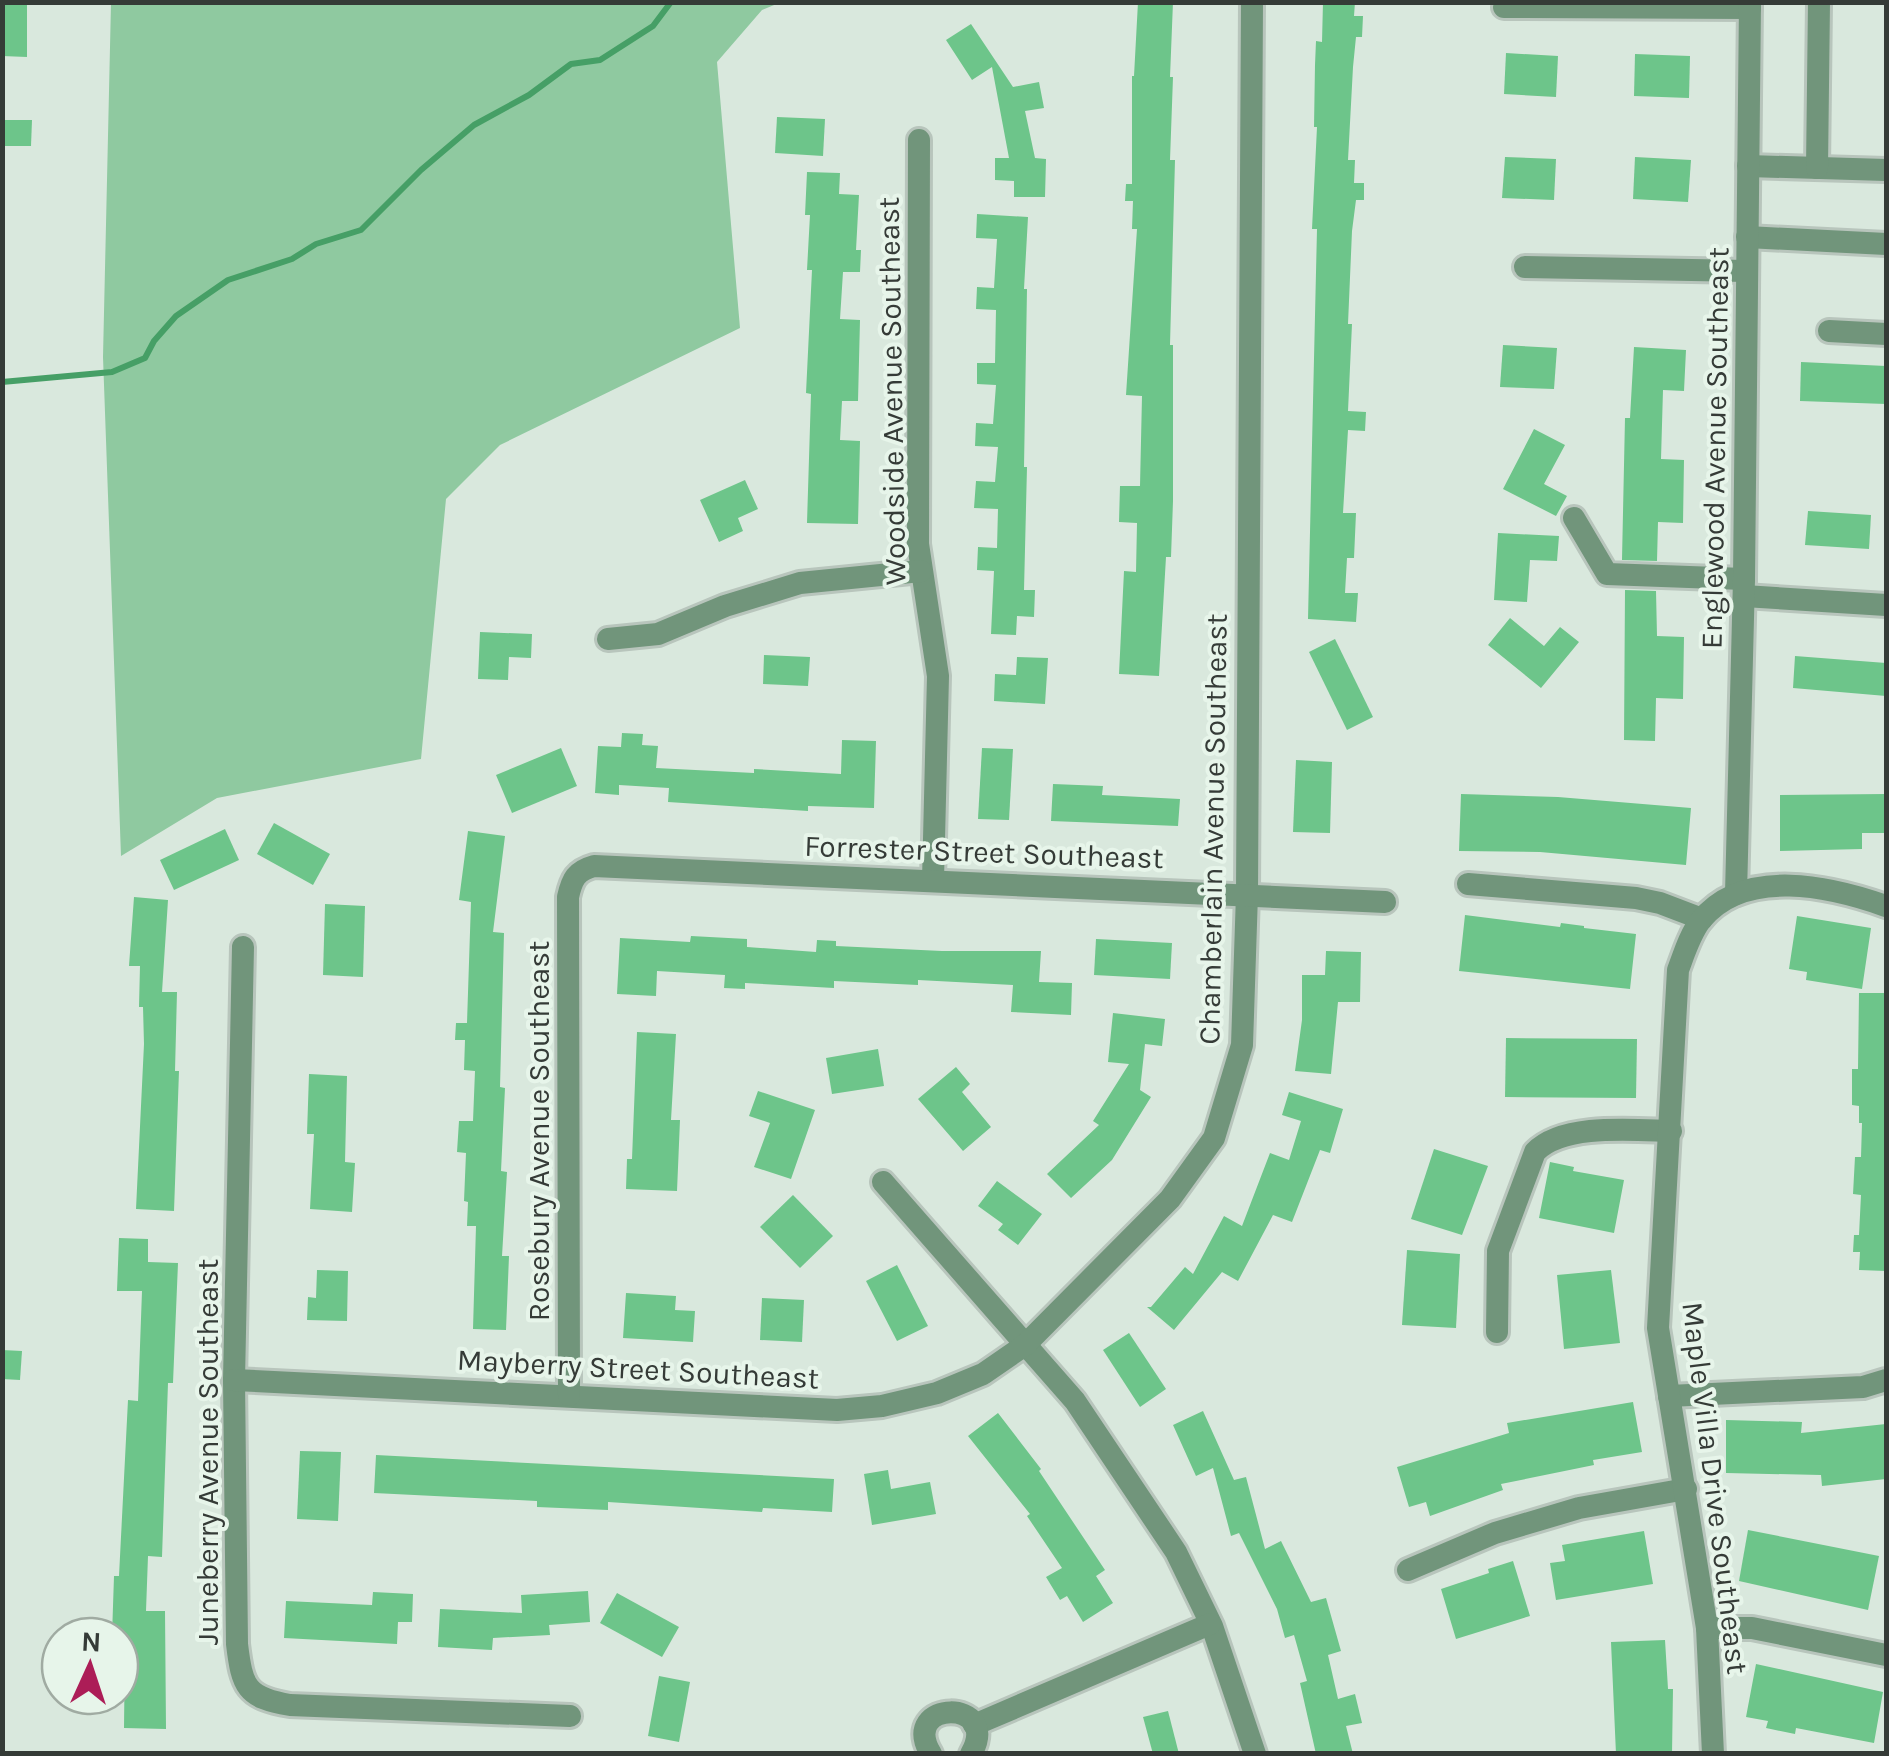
<svg xmlns="http://www.w3.org/2000/svg" width="1889" height="1756" font-family="Karla,sans-serif">
  <style>
    .green { fill: #8fc9a0 }
    .lines { fill: none; stroke-linecap: round; stroke-linejoin: round }
    .stream { stroke: #469f66; stroke-width: 6 }
    .building { fill: #6dc58a }
    .minor-casing { stroke: #b8c5bc; stroke-width: 28 }
    .minor { stroke: #71957b; stroke-width: 22 }
    .labels { text-anchor: middle; stroke-width: 8; stroke-linejoin: round; paint-order: stroke }
    .street-label { font-size: 30px; fill: #353b37; stroke: #e7f5ea }
  </style>
  <rect width="100%" height="100%" fill="#d9e8dd"/>
  <polygon class="green" points="111,3 779,3 762,10 717,62 740,328 500,445 446,499 421,759 217,798 121,856 103,357"/>
  <g class="lines">
    <polyline class="stream" points="2,382 112,372 145,358 154,341 176,316 228,280 292,259 316,244 361,230 421,170 474,125 529,95 571,64 600,60 653,26 671,2"/>
  </g>
  <g class="building">
    <polygon points="2,2 27,3 27,57 2,56"/>
    <polygon points="1138,2 1173,2 1170,77 1173,77 1170,160 1175,160 1170,345 1173,345 1173,501 1171,557 1166,557 1159,676 1119,674 1124,571 1136,572 1137,523 1119,522 1120,486 1140,486 1142,396 1126,395 1137,229 1132,229 1133,201 1125,201 1126,184 1132,184 1132,76 1134,76"/>
    <polygon points="1323,2 1355,2 1354,16 1363,16 1362,37 1356,37 1353,67 1348,160 1355,160 1354,183 1364,183 1364,200 1356,200 1352,231 1348,324 1352,324 1348,411 1366,412 1365,431 1348,430 1343,513 1356,513 1354,558 1347,558 1345,593 1358,593 1356,622 1308,619 1317,229 1312,229 1317,127 1314,127 1315,65 1316,41 1322,42"/>
    <polygon points="971,24 1013,87 1039,82 1044,108 1025,111 1035,158 1046,159 1045,197 1014,197 1014,181 995,180 995,158 1009,158 992,67 972,80 946,40"/>
    <polygon points="1506,53 1558,56 1556,97 1504,94"/>
    <polygon points="1635,54 1690,56 1689,98 1634,96"/>
    <polygon points="777,117 825,119 823,156 775,153"/>
    <polygon points="2,120 32,120 31,146 2,146"/>
    <polygon points="1505,157 1556,159 1554,200 1502,198"/>
    <polygon points="1635,157 1691,160 1688,202 1633,199"/>
    <polygon points="807,172 840,173 839,194 859,195 856,250 861,250 860,272 843,272 840,319 860,320 858,401 842,401 840,440 860,441 858,524 807,523 811,394 806,393 812,270 807,270 810,215 805,215"/>
    <polygon points="977,214 1028,217 1024,289 1027,289 1024,467 1027,467 1024,590 1035,590 1034,617 1017,616 1016,635 991,634 994,571 977,570 978,547 997,548 998,509 974,508 976,481 995,482 998,447 975,446 976,423 993,424 996,385 977,384 977,363 995,363 996,310 976,309 977,287 994,288 997,239 976,238"/>
    <polygon points="1503,345 1557,348 1554,389 1500,387"/>
    <polygon points="1634,347 1686,350 1684,391 1663,390 1661,459 1684,460 1683,523 1658,522 1657,561 1622,560 1625,418 1630,418"/>
    <polygon points="1801,362 1886,366 1886,404 1800,401"/>
    <polygon points="1534,429 1565,445 1544,484 1567,496 1556,516 1503,489"/>
    <polygon points="745,480 758,509 738,518 743,531 719,542 700,500"/>
    <polygon points="1808,511 1871,515 1869,549 1805,545"/>
    <polygon points="1498,533 1559,536 1557,561 1530,560 1527,602 1494,600"/>
    <polygon points="1625,590 1656,591 1657,636 1684,637 1683,699 1656,698 1655,741 1624,740"/>
    <polygon points="1510,618 1544,646 1560,627 1579,642 1541,688 1488,645"/>
    <polygon points="480,632 532,634 531,658 509,657 508,680 478,679"/>
    <polygon points="1335,639 1373,717 1347,730 1309,652"/>
    <polygon points="764,655 810,657 808,686 763,684"/>
    <polygon points="1795,656 1886,663 1886,696 1793,688"/>
    <polygon points="1017,657 1048,658 1045,704 994,701 995,674 1016,675"/>
    <polygon points="622,733 643,734 642,745 658,746 656,768 754,773 754,769 841,774 842,740 876,741 874,808 808,806 808,811 668,802 669,788 619,785 619,795 595,793 598,746 621,747"/>
    <polygon points="561,748 577,786 512,813 496,775"/>
    <polygon points="982,748 1013,749 1009,820 978,819"/>
    <polygon points="1296,760 1332,762 1330,833 1293,832"/>
    <polygon points="1053,784 1103,786 1102,795 1180,799 1178,826 1051,821"/>
    <polygon points="1461,794 1558,797 1691,808 1686,865 1540,852 1459,851"/>
    <polygon points="1886,794 1886,833 1862,833 1862,849 1780,851 1780,795"/>
    <polygon points="274,823 330,854 313,885 257,854"/>
    <polygon points="225,829 239,860 174,890 160,860"/>
    <polygon points="468,831 505,836 493,932 504,933 500,1087 505,1088 501,1171 507,1172 502,1256 509,1256 506,1330 473,1329 476,1226 467,1226 468,1202 464,1201 466,1153 457,1152 459,1121 473,1121 475,1071 464,1070 465,1040 455,1040 456,1023 467,1023 471,902 459,900"/>
    <polygon points="134,897 168,900 162,992 177,992 175,1071 179,1071 174,1211 136,1209 144,1044 143,1007 139,1007 140,966 129,966"/>
    <polygon points="325,904 365,906 363,977 323,975"/>
    <polygon points="1465,915 1560,927 1561,923 1584,926 1584,928 1636,934 1630,989 1459,971"/>
    <polygon points="1797,916 1871,928 1862,989 1806,980 1807,972 1789,969"/>
    <polygon points="691,936 747,939 747,947 816,952 817,940 836,941 836,946 942,951 1041,951 1039,982 1072,983 1071,1015 1011,1012 1013,985 918,980 918,985 834,981 834,988 745,983 745,989 724,988 725,975 657,971 656,996 617,994 620,938 690,942"/>
    <polygon points="1096,939 1172,943 1170,979 1094,975"/>
    <polygon points="1326,951 1361,952 1360,1002 1338,1002 1331,1074 1295,1071 1302,1020 1302,975 1325,975"/>
    <polygon points="1859,993 1886,993 1886,1271 1859,1270 1860,1252 1853,1252 1854,1235 1859,1235 1861,1195 1853,1194 1855,1157 1861,1157 1862,1123 1859,1123 1859,1106 1852,1105 1852,1069 1858,1069"/>
    <polygon points="1113,1013 1165,1019 1162,1046 1145,1044 1140,1090 1151,1097 1112,1160 1071,1198 1047,1174 1099,1125 1093,1121 1129,1064 1108,1062"/>
    <polygon points="637,1032 676,1034 671,1120 680,1120 677,1191 626,1189 627,1159 632,1159"/>
    <polygon points="1506,1038 1637,1039 1636,1098 1505,1097"/>
    <polygon points="878,1049 884,1086 832,1094 826,1058"/>
    <polygon points="956,1067 970,1084 962,1092 991,1127 963,1151 918,1099"/>
    <polygon points="309,1074 347,1076 345,1162 355,1163 352,1212 310,1209 314,1134 307,1134"/>
    <polygon points="758,1091 815,1110 791,1179 754,1167 770,1123 749,1116"/>
    <polygon points="1289,1092 1343,1109 1330,1153 1320,1150 1292,1222 1273,1215 1238,1281 1222,1272 1174,1330 1147,1307 1151,1307 1185,1267 1193,1274 1224,1216 1242,1226 1270,1153 1289,1160 1301,1121 1282,1115"/>
    <polygon points="1434,1149 1488,1166 1462,1235 1411,1219"/>
    <polygon points="1550,1162 1574,1167 1573,1171 1624,1180 1614,1233 1539,1218"/>
    <polygon points="997,1181 1042,1214 1018,1245 998,1230 1003,1224 978,1206"/>
    <polygon points="793,1195 833,1236 800,1268 760,1227"/>
    <polygon points="119,1238 148,1239 148,1262 178,1263 173,1383 168,1383 162,1557 148,1556 146,1611 165,1611 166,1729 124,1728 125,1641 120,1641 120,1636 112,1636 114,1576 119,1576 128,1400 138,1401 142,1291 117,1291"/>
    <polygon points="1407,1250 1460,1254 1456,1328 1402,1325"/>
    <polygon points="897,1265 928,1326 897,1341 866,1281"/>
    <polygon points="317,1270 348,1271 347,1321 307,1320 308,1297 316,1298"/>
    <polygon points="1611,1270 1620,1343 1564,1349 1557,1275"/>
    <polygon points="626,1293 676,1296 675,1310 695,1311 693,1342 623,1338"/>
    <polygon points="762,1298 804,1300 802,1342 760,1340"/>
    <polygon points="1129,1333 1166,1389 1140,1407 1103,1350"/>
    <polygon points="2,1350 22,1351 20,1380 2,1379"/>
    <polygon points="1633,1402 1642,1452 1593,1460 1594,1465 1501,1484 1503,1490 1430,1516 1426,1502 1409,1507 1397,1467 1509,1433 1507,1423"/>
    <polygon points="1203,1411 1234,1480 1246,1477 1265,1549 1281,1541 1311,1602 1326,1598 1341,1651 1328,1655 1338,1699 1355,1694 1362,1723 1346,1726 1353,1754 1316,1754 1300,1683 1307,1681 1294,1635 1285,1638 1277,1609 1239,1533 1231,1536 1213,1468 1196,1476 1173,1425"/>
    <polygon points="998,1413 1041,1469 1039,1471 1105,1570 1096,1576 1113,1603 1083,1622 1067,1596 1060,1600 1046,1577 1062,1568 1027,1516 1030,1514 968,1436"/>
    <polygon points="1726,1420 1802,1422 1801,1433 1886,1424 1886,1479 1822,1486 1821,1475 1726,1473"/>
    <polygon points="300,1451 341,1452 338,1521 297,1519"/>
    <polygon points="376,1455 834,1479 832,1512 763,1508 762,1512 608,1502 608,1510 537,1507 537,1501 374,1493"/>
    <polygon points="888,1470 891,1489 930,1482 936,1514 872,1525 864,1474"/>
    <polygon points="1748,1530 1879,1556 1868,1610 1739,1581"/>
    <polygon points="1644,1531 1653,1584 1556,1600 1550,1563 1565,1561 1562,1545"/>
    <polygon points="1513,1561 1530,1616 1456,1639 1441,1589 1489,1573 1488,1569"/>
    <polygon points="588,1591 590,1622 549,1625 550,1635 493,1638 492,1650 438,1647 440,1609 522,1613 521,1595"/>
    <polygon points="373,1592 413,1594 412,1622 398,1622 397,1644 284,1638 286,1601 372,1605"/>
    <polygon points="617,1593 679,1627 662,1657 600,1623"/>
    <polygon points="1665,1640 1668,1689 1673,1689 1672,1754 1616,1754 1611,1642"/>
    <polygon points="1756,1664 1883,1692 1874,1743 1796,1728 1795,1734 1766,1728 1768,1721 1746,1717"/>
    <polygon points="659,1676 690,1682 679,1742 648,1736"/>
    <polygon points="1168,1711 1179,1754 1153,1754 1143,1717"/>
  </g>
  <g class="lines">
    <g class="minor-casing">
      <g id="minor">
        <polyline points="1504,7 1750,8"/>
        <polyline points="919,140 918,544 938,676 933,880"/>
        <polyline points="1748,166 1886,170"/>
        <polyline points="1817,168 1819,2"/>
        <polyline points="1747,237 1886,244"/>
        <polyline points="1525,267 1747,271"/>
        <polyline points="1829,331 1886,334"/>
        <polyline points="1574,518 1607,574 1744,579"/>
        <polyline points="1744,596 1886,605"/>
        <polyline points="608,639 658,634 725,606 800,583 921,571"/>
        <polyline points="1468,884 1636,898 1660,903 1702,919"/>
        <polyline points="1736,894 1744,579 1750,2"/>
        <path d="M243,947L234,1380L237,1644C242,1686 246,1698 290,1705L570,1716"/>
        <polyline points="883,1182 1075,1401 1176,1552 1212,1626 1255,1754"/>
        <path d="M1497,1332L1498,1251L1535,1152C1563,1123 1633,1130 1671,1131"/>
        <polyline points="234,1380 837,1410 882,1406 937,1393 983,1374 1025,1345 1170,1199 1214,1138 1242,1045 1247,894 1252,2"/>
        <path d="M569,1395L568,897C572,879 576,871 594,866L1385,902"/>
        <polyline points="1669,1396 1863,1387 1886,1380"/>
        <polyline points="1408,1570 1495,1533 1579,1508 1686,1489"/>
        <polyline points="1707,1628 1752,1628 1886,1655"/>
        <polyline points="974,1725 1210,1624"/>
        <path d="M931,1754C898,1699 1003,1698 971,1754"/>
        <path d="M1713,1754L1707,1628L1658,1328L1678,970C1684,954 1690,934 1701,920C1745,866 1832,887 1886,906"/>
      </g>
    </g>
    <use href="#minor" class="minor"/>
  </g>
  <g class="labels">
    <g class="street-label">
      <text transform="translate(892 391) rotate(-91)" y="10">Woodside Avenue Southeast</text>
      <text transform="translate(1715 448) rotate(-89)" y="10">Englewood Avenue Southeast</text>
      <text transform="translate(1213 829) rotate(-89)" y="10">Chamberlain Avenue Southeast</text>
      <text transform="translate(984 852) rotate(2)" y="10">Forrester Street Southeast</text>
      <text transform="translate(539 1131) rotate(-90)" y="10">Rosebury Avenue Southeast</text>
      <text transform="translate(638 1369) rotate(3)" y="10">Mayberry Street Southeast</text>
      <text transform="translate(208 1452) rotate(-90)" y="10">Juneberry Avenue Southeast</text>
      <text transform="translate(1715 1488) rotate(83)" y="10">Maple Villa Drive Southeast</text>
    </g>
  </g>
  <rect width="1889" height="1756" fill="none" stroke="#353b37" stroke-width="10"/>
  <g transform="translate(90 1666) rotate(3)"><circle r="48" fill="#e7f5ea" stroke="#a0aba2" stroke-width="2.5"/>
  <path d="M0-8L18 38L0 25L-18 38Z" fill="#ac1d57"/>
  <text y="-15" font-size="28" font-weight="bold" text-anchor="middle" fill="#353b37">N</text>
  </g>
</svg>
